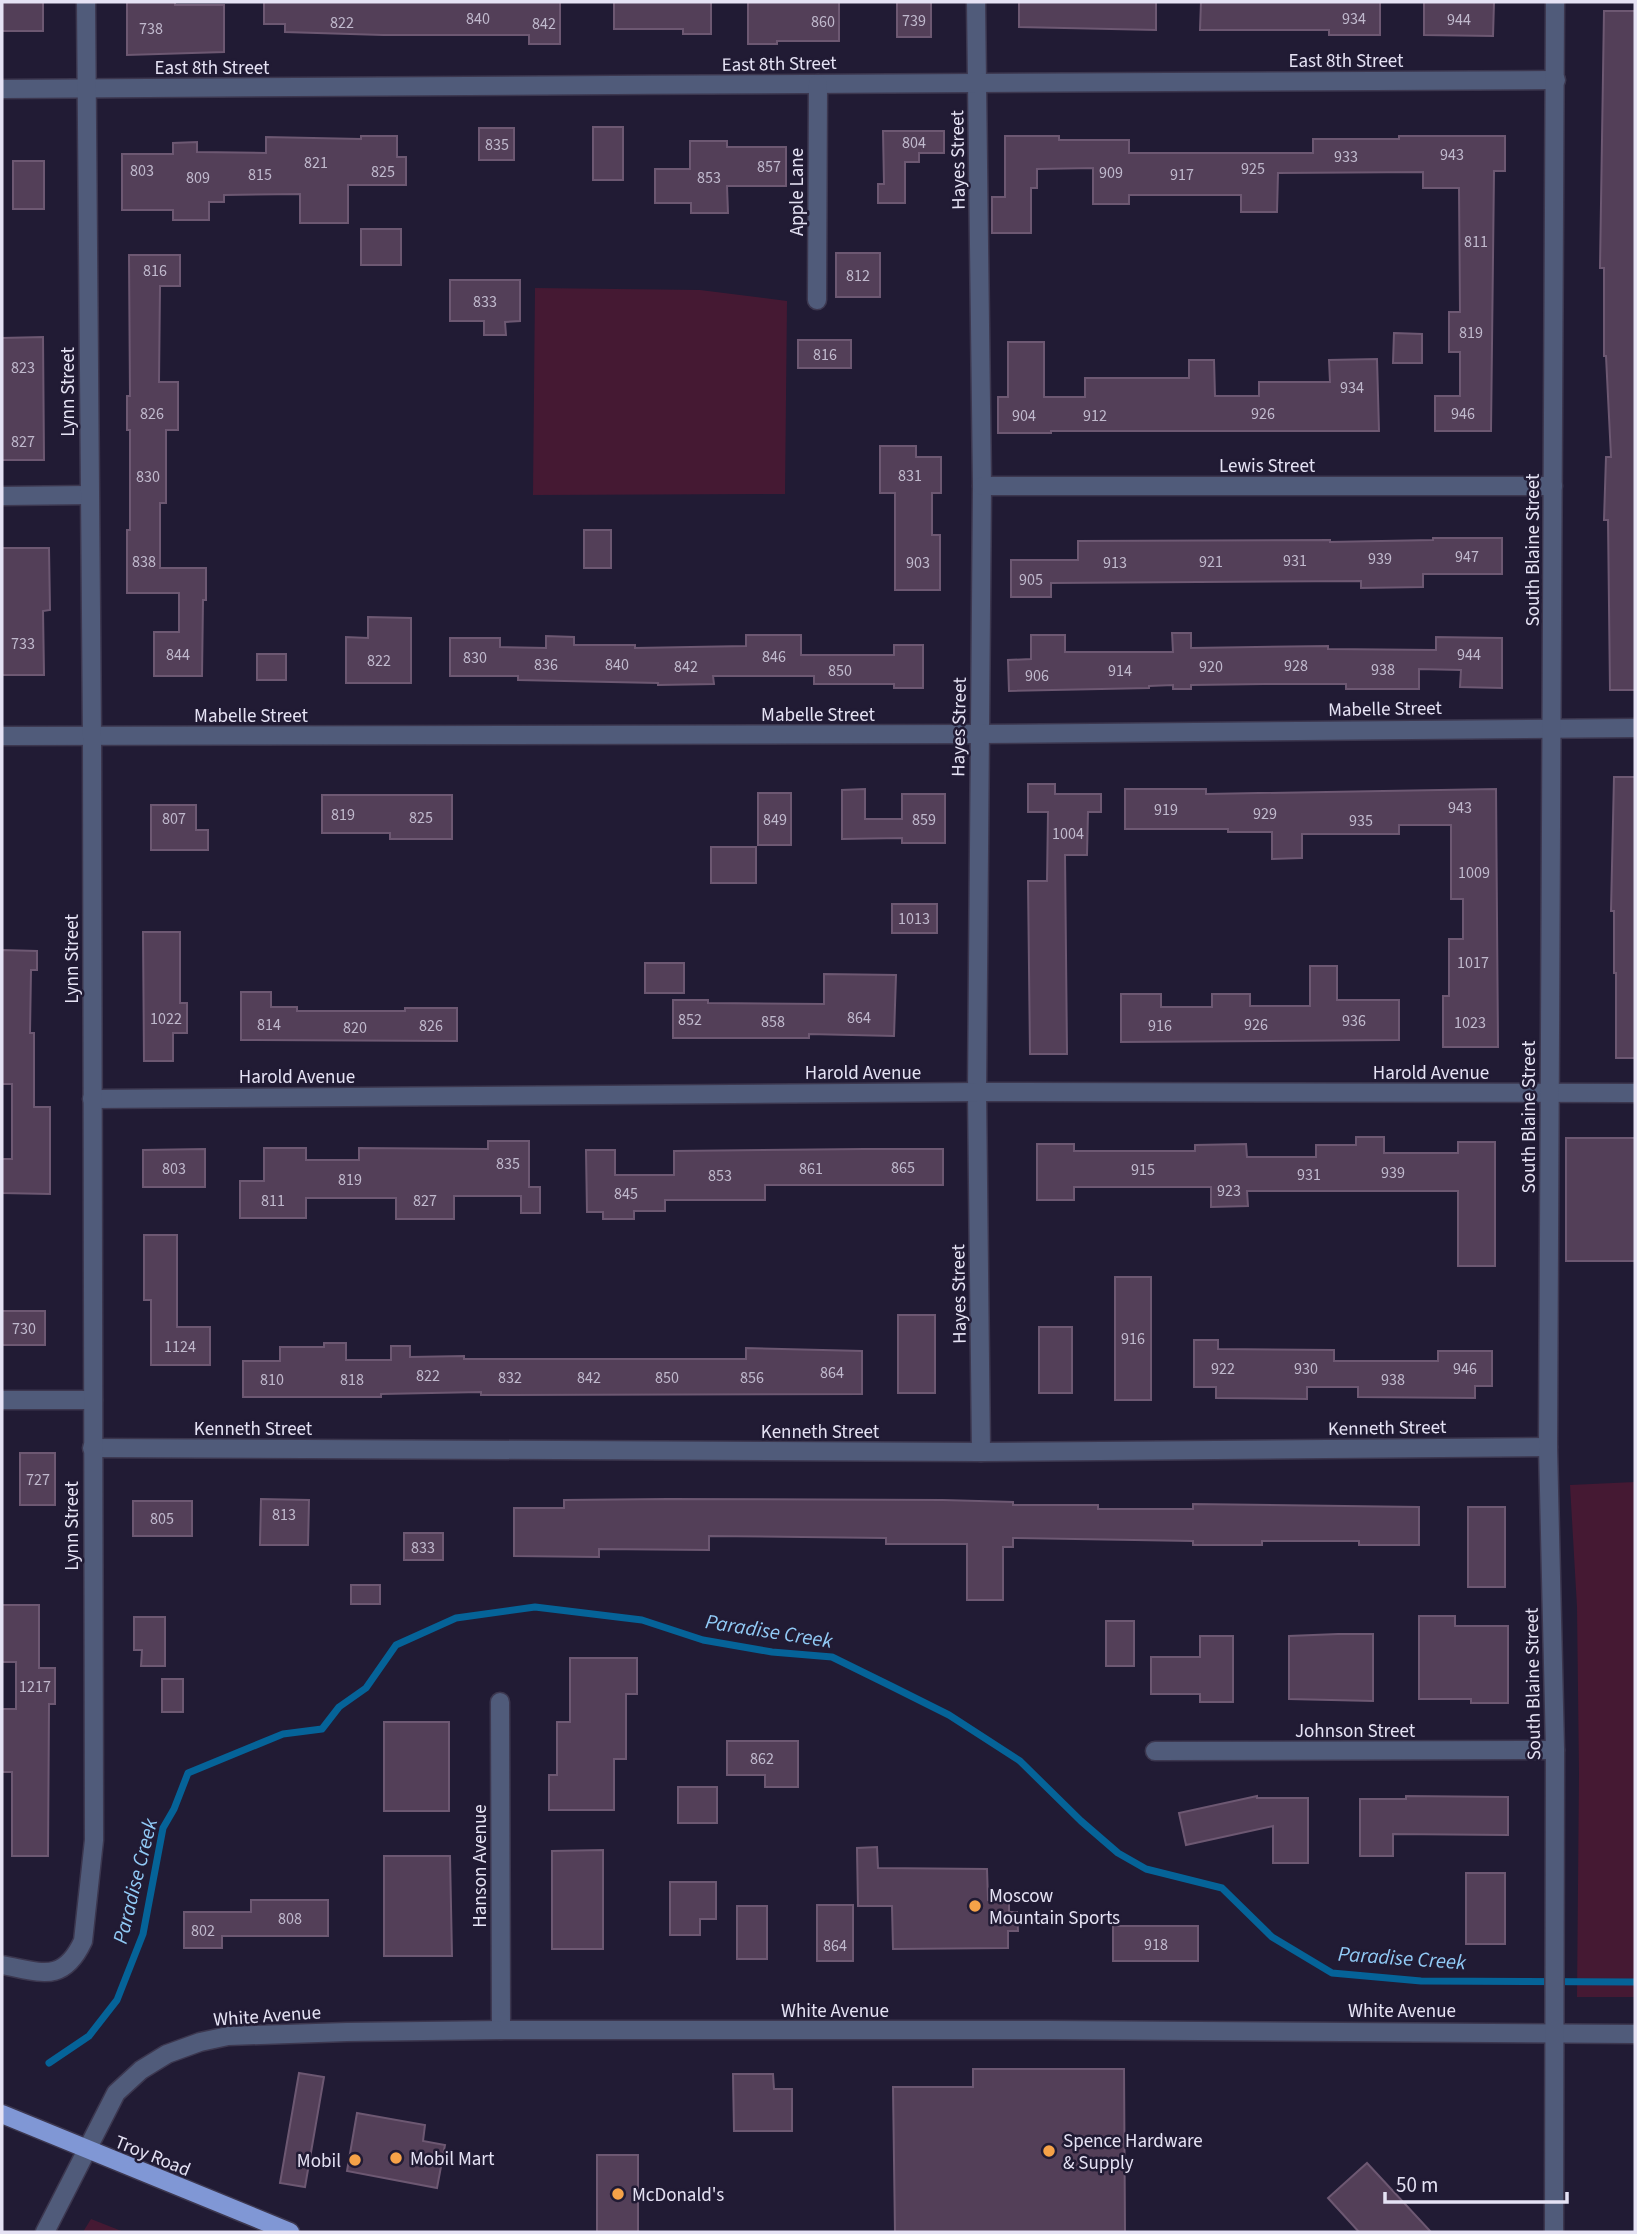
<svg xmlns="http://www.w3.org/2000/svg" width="1637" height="2234" font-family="'Source Sans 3',sans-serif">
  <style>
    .green { fill: #451933 }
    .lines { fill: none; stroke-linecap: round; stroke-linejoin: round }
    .stream { stroke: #056398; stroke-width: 7 }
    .building { fill: #533f58; stroke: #6d5872; stroke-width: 2 }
    .minor-casing { stroke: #3c374f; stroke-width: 21 }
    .major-casing { stroke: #3c374f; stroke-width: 21 }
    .minor { stroke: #505b7a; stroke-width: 18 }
    .major { stroke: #8097d5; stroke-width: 18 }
    .poi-dot { fill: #f6a248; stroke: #211b34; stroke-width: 2.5 }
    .labels { text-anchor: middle; stroke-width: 5; stroke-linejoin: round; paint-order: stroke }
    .number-label { font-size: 16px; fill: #c0b9cd }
    .street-label { font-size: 19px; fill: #e5e2f4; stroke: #211b34 }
    .poi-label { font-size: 19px; fill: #e5e2f4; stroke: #211b34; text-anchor: start }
    .water-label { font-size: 21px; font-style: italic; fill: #91caf6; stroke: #211b34 }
  </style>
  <rect width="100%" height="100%" fill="#211b34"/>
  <g class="green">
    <polygon points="535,288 700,290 787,301 785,494 533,495"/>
    <polygon points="1635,1482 1635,1997 1577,1997 1579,1774 1577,1607 1570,1485"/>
    <polygon points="91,2219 124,2232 83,2232"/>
  </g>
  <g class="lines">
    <polyline class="stream" points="49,2063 89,2036 117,2000 143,1934 163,1828 174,1809 188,1773 283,1734 322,1729 339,1707 366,1688 396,1645 456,1618 535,1607 642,1620 703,1640 772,1652 832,1657 893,1687 949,1715 1020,1761 1081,1821 1118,1853 1146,1869 1222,1888 1272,1937 1332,1973 1421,1981 1635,1982"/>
  </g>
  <g class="building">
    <rect x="2" y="2" width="41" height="29"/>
    <polygon points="127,2 175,2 175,5 224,5 224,52 127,55"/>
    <polygon points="264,2 560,2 560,44 529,44 529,35 383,35 285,32 285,24 264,24"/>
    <polygon points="614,2 711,2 711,34 683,34 683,29 614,29"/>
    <polygon points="748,2 839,2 839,41 777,41 777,44 748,44"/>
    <rect x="897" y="2" width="34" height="35"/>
    <polygon points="1019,2 1156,2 1156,30 1019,27"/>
    <polygon points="1201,2 1380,2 1380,35 1329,35 1329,30 1200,30"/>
    <polygon points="1424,2 1494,2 1493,36 1424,35"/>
    <polygon points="1604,11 1635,11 1635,690 1610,690 1608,520 1604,520 1606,457 1611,457 1606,356 1604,356 1604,268 1600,268"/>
    <rect x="593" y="127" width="30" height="53"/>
    <rect x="479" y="128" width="35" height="32"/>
    <polygon points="883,131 944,131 944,153 919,153 919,162 905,162 905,203 878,203 878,184 884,184"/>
    <polygon points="361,136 397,136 397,157 406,157 406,185 348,185 348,223 300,223 300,194 224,195 224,202 209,202 209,220 173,220 173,210 122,210 122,154 173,154 173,143 197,142 197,152 266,153 266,137 361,139"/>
    <polygon points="1005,136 1059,136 1059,140 1129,140 1129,153 1313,153 1313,139 1399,139 1399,136 1505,136 1505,171 1494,171 1491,431 1435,431 1435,396 1460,396 1460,352 1449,352 1449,312 1460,312 1459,188 1423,188 1423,172 1278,173 1277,212 1241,212 1241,195 1129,195 1129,204 1093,204 1093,168 1037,169 1037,188 1031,188 1031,233 992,233 992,197 1005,197"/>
    <polygon points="690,141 727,141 727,147 786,147 786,186 727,186 728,213 691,213 691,203 655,203 655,169 690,169"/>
    <rect x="13" y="161" width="31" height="48"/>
    <rect x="361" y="229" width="40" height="36"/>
    <rect x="836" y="253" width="44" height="44"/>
    <polygon points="129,255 180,255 180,286 160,286 159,382 178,382 178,430 166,430 166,503 160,503 160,568 206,568 206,600 203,600 202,676 154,676 154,632 179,632 179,593 127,593 127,530 130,530 130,430 127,430 127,396 130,396"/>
    <polygon points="450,280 520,280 520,321 505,322 506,335 484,335 484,321 450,321"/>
    <polygon points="1394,333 1422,334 1422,363 1393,363"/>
    <polygon points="43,337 44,460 2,460 2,338"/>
    <rect x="798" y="340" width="53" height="28"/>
    <polygon points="1008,342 1044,342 1044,397 1085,397 1085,378 1189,378 1189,360 1214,360 1215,396 1259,396 1259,382 1330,382 1329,360 1377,359 1379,431 1051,431 1051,433 998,433 998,397 1008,397"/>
    <polygon points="880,446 916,446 916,457 941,457 941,493 932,493 932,535 940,535 940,590 895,590 895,493 880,493"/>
    <rect x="584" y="530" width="27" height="38"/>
    <polygon points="1433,538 1502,538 1502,574 1423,574 1423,587 1361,588 1361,581 1051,583 1051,597 1011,597 1011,560 1078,560 1078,541 1330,540 1330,542 1433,540"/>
    <polygon points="2,548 49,548 50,610 43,611 44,675 2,675"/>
    <polygon points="368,617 411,618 411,683 346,683 346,637 368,638"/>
    <polygon points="1172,633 1191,633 1191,648 1328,646 1328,649 1436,650 1436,637 1502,638 1502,688 1460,687 1461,670 1419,669 1419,689 1346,689 1346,684 1264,684 1191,685 1191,689 1173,689 1173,685 1149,686 1149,688 1009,691 1008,660 1031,659 1031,635 1065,635 1065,652 1173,652"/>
    <polygon points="746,635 801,635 801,655 894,655 894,645 923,645 923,688 894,688 894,684 814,684 814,676 713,676 714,684 658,685 658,683 518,680 518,676 450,676 450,638 500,638 500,647 546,648 546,636 574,637 574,645 635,645 635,648 746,646"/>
    <rect x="257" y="654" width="29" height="26"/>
    <polygon points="1614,777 1635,777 1635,1058 1616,1058 1616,973 1614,973 1614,911 1611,911"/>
    <polygon points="1028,784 1055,784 1055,794 1101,794 1101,812 1088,812 1087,855 1065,855 1067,1054 1030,1054 1028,881 1047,881 1048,812 1028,812"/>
    <polygon points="865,789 865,819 902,819 902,794 945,794 945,843 902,843 902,838 842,839 842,790"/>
    <polygon points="1125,789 1206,789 1206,794 1496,789 1498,1047 1443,1047 1443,996 1449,996 1449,939 1463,939 1463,899 1451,899 1451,825 1399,825 1399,834 1302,834 1302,858 1272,859 1272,832 1228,832 1228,829 1125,829"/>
    <rect x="758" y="793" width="33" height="52"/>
    <polygon points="322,795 452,795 452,839 390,839 390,833 322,833"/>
    <polygon points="151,805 196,805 196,830 208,830 208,850 151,850"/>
    <rect x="711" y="847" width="45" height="36"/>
    <rect x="892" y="904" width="45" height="29"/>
    <polygon points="143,932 180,932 180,1003 187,1003 187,1033 173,1033 173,1061 144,1061"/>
    <polygon points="2,950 37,951 37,970 31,970 30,1033 34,1033 34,1107 50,1107 50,1194 2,1193 2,1159 12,1159 12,1084 2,1084"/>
    <rect x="645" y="963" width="39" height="30"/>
    <polygon points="1310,966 1337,966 1337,1000 1399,1000 1399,1040 1121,1042 1121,994 1161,994 1161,1007 1212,1007 1212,994 1250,994 1250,1006 1310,1006"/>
    <polygon points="824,974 896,975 894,1036 809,1034 809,1038 673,1038 673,1000 708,1000 708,1003 824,1004"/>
    <polygon points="241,992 271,992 271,1007 297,1007 297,1011 405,1011 405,1008 457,1008 457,1041 241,1040"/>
    <polygon points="1356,1137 1384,1137 1384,1153 1458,1153 1458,1142 1495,1142 1495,1266 1458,1266 1458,1191 1247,1191 1248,1206 1211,1207 1211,1187 1074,1187 1074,1200 1037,1200 1037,1144 1074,1144 1074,1151 1195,1151 1195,1145 1246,1144 1247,1157 1316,1157 1316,1145 1356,1145"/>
    <rect x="1566" y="1138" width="69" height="123"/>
    <polygon points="488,1141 529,1141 529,1187 540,1187 540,1213 521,1213 521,1196 454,1196 454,1219 396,1219 396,1198 306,1198 306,1218 240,1218 240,1181 264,1181 264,1148 306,1148 306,1160 359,1160 359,1148 488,1149"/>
    <polygon points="205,1149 205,1187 143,1187 143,1150"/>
    <polygon points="864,1149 943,1149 943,1185 765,1185 765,1200 665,1200 665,1211 634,1211 634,1219 603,1219 603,1212 587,1212 586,1150 615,1150 615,1175 674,1175 674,1151"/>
    <polygon points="144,1235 177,1235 177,1327 210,1327 210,1365 151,1365 151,1300 144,1300"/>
    <rect x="1115" y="1277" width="36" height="123"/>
    <rect x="2" y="1311" width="43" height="34"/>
    <rect x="898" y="1315" width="37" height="78"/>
    <rect x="1039" y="1327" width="33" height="66"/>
    <polygon points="1194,1340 1218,1340 1218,1349 1334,1350 1334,1361 1438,1361 1438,1351 1492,1351 1492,1386 1475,1386 1475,1398 1358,1397 1358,1387 1307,1387 1307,1399 1216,1398 1216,1387 1194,1387"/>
    <polygon points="324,1343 346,1343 346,1360 391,1360 391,1346 410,1346 410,1357 464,1356 464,1359 746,1359 746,1348 862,1351 862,1394 481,1395 481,1392 381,1394 381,1397 243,1397 243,1361 280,1361 280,1347 324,1347"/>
    <rect x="20" y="1453" width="35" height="52"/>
    <polygon points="261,1499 309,1500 308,1545 260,1545"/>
    <polygon points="668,1499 943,1500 1013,1502 1013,1505 1098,1505 1098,1509 1193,1509 1193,1504 1419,1507 1419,1545 1359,1545 1359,1541 1262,1541 1262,1545 1193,1545 1193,1541 1013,1538 1013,1547 1003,1547 1003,1600 967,1600 967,1544 886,1544 886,1538 709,1536 709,1550 599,1549 599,1557 514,1556 514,1508 564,1508 564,1500"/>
    <rect x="133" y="1501" width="59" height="35"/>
    <rect x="1468" y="1507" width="37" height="80"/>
    <rect x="404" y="1533" width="39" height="27"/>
    <rect x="351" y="1585" width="29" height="19"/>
    <polygon points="2,1605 39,1605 39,1668 55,1668 55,1704 49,1704 48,1856 12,1856 12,1772 2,1772 2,1709 16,1709 16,1662 2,1662"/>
    <polygon points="1419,1616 1455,1616 1455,1626 1508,1626 1508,1703 1471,1703 1471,1699 1419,1699"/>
    <polygon points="134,1617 165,1617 165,1666 141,1666 142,1650 134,1650"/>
    <rect x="1106" y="1621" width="28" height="45"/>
    <polygon points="1338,1634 1373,1634 1373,1701 1289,1699 1289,1636"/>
    <polygon points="1200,1636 1233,1636 1233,1702 1200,1702 1200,1694 1151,1694 1151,1657 1200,1657"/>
    <polygon points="570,1658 637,1658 637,1694 626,1694 626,1759 614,1759 614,1810 549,1810 549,1775 557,1775 557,1722 570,1722"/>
    <rect x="162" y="1679" width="21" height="33"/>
    <rect x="384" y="1722" width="65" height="89"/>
    <polygon points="727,1741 798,1741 798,1787 765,1787 765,1775 727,1775"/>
    <rect x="678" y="1787" width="39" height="36"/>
    <polygon points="1257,1796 1257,1798 1308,1798 1308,1863 1273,1863 1273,1826 1186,1845 1179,1813"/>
    <polygon points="1406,1796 1508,1797 1508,1835 1393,1834 1393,1856 1360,1856 1360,1799 1406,1799"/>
    <polygon points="877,1847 878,1868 987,1869 988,1900 1009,1900 1009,1912 1017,1912 1018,1931 1008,1931 1008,1948 893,1949 892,1906 858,1906 857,1848"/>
    <polygon points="603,1850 603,1949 552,1949 552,1851"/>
    <polygon points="384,1856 450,1856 452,1956 384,1956"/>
    <rect x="1466" y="1873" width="39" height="71"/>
    <polygon points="670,1882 716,1882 716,1919 700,1919 700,1935 670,1935"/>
    <polygon points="251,1900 328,1900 328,1936 222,1936 222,1948 184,1948 184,1912 251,1912"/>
    <rect x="817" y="1905" width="36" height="56"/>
    <rect x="737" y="1906" width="30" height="53"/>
    <rect x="1113" y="1926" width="85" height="35"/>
    <polygon points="973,2069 1124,2069 1125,2232 895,2232 893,2087 973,2087"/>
    <polygon points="299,2073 324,2077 305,2187 280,2183"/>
    <polygon points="733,2074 773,2074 774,2089 792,2089 792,2131 734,2131"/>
    <polygon points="357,2113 425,2125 423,2141 445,2145 437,2188 347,2171"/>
    <rect x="597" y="2155" width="41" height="77"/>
    <polygon points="1367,2163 1431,2232 1359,2232 1328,2198"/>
  </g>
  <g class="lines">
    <g class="minor-casing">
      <g id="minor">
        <polyline points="976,2 982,486 977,1092 981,1452"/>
        <path d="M2,89C520,87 1038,80 1556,80"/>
        <polyline points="817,300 818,84"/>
        <polyline points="982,486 1553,486"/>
        <polyline points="2,496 89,495"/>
        <polyline points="2,736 978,734 1635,728"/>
        <polyline points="92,1099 977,1092 1635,1093"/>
        <polyline points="2,1400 93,1400"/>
        <polyline points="92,1448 981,1452 1548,1447"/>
        <polyline points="500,1702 501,2030"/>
        <polyline points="1155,1751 1555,1750"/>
        <path d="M2,1965C41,1972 63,1984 83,1941L94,1840L92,736L86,2"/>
        <polyline points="45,2232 116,2093 141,2070 167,2054 200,2042 228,2036 347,2032 501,2030 1050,2030 1635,2034"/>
        <polyline points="1554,2232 1555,1750 1548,1447 1555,2"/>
      </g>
    </g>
    <g class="major-casing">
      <polyline id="major" points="2,2114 290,2232"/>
    </g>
    <use href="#minor" class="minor"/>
    <use href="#major" class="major"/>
  </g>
  <g class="poi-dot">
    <circle cx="975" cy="1906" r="7"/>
    <circle cx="1049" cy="2151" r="7"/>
    <circle cx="396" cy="2158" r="7"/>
    <circle cx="355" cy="2160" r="7"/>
    <circle cx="618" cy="2194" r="7"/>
  </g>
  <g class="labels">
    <g class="number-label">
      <text x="478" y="24">840</text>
      <text x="1354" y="24">934</text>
      <text x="1459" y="25">944</text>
      <text x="914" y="26">739</text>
      <text x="823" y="27">860</text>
      <text x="342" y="28">822</text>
      <text x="544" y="29">842</text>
      <text x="151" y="34">738</text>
      <text x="914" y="148">804</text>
      <text x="497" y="150">835</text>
      <text x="1452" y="160">943</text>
      <text x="1346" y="162">933</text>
      <text x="316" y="168">821</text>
      <text x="769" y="172">857</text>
      <text x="1253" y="174">925</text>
      <text x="142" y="176">803</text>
      <text x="383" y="177">825</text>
      <text x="1111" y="178">909</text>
      <text x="260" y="180">815</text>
      <text x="1182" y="180">917</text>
      <text x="198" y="183">809</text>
      <text x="709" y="183">853</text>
      <text x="1476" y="247">811</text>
      <text x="155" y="276">816</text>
      <text x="858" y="281">812</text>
      <text x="485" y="307">833</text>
      <text x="1471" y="338">819</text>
      <text x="825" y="360">816</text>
      <text x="23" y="373">823</text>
      <text x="1352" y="393">934</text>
      <text x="152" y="419">826</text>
      <text x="1263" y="419">926</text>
      <text x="1463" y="419">946</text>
      <text x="1024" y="421">904</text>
      <text x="1095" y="421">912</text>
      <text x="23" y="447">827</text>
      <text x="910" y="481">831</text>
      <text x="148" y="482">830</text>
      <text x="1467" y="562">947</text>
      <text x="1380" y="564">939</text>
      <text x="1295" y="566">931</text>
      <text x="144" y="567">838</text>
      <text x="1211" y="567">921</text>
      <text x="918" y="568">903</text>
      <text x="1115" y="568">913</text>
      <text x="1031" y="585">905</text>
      <text x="23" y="649">733</text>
      <text x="178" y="660">844</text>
      <text x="1469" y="660">944</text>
      <text x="774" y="662">846</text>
      <text x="475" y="663">830</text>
      <text x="379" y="666">822</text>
      <text x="546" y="670">836</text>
      <text x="617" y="670">840</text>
      <text x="1296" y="671">928</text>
      <text x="686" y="672">842</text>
      <text x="1211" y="672">920</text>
      <text x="1383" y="675">938</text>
      <text x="840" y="676">850</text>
      <text x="1120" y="676">914</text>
      <text x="1037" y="681">906</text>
      <text x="1460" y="813">943</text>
      <text x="1166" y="815">919</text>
      <text x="1265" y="819">929</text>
      <text x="343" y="820">819</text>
      <text x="421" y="823">825</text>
      <text x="174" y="824">807</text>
      <text x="775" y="825">849</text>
      <text x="924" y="825">859</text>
      <text x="1361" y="826">935</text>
      <text x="1068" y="839">1004</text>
      <text x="1474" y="878">1009</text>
      <text x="914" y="924">1013</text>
      <text x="1473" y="968">1017</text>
      <text x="859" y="1023">864</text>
      <text x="166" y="1024">1022</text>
      <text x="690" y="1025">852</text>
      <text x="1354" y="1026">936</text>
      <text x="773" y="1027">858</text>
      <text x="1470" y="1028">1023</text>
      <text x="269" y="1030">814</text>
      <text x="1256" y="1030">926</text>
      <text x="431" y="1031">826</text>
      <text x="1160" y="1031">916</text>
      <text x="355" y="1033">820</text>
      <text x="508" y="1169">835</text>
      <text x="903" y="1173">865</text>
      <text x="174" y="1174">803</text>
      <text x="811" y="1174">861</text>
      <text x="1143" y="1175">915</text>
      <text x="1393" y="1178">939</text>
      <text x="1309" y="1180">931</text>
      <text x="720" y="1181">853</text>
      <text x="350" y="1185">819</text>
      <text x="1229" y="1196">923</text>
      <text x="626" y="1199">845</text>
      <text x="273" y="1206">811</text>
      <text x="425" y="1206">827</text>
      <text x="24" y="1334">730</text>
      <text x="1133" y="1344">916</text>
      <text x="180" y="1352">1124</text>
      <text x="1223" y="1374">922</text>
      <text x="1306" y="1374">930</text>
      <text x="1465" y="1374">946</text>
      <text x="832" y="1378">864</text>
      <text x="428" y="1381">822</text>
      <text x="510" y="1383">832</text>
      <text x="589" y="1383">842</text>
      <text x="667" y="1383">850</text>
      <text x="752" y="1383">856</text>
      <text x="272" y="1385">810</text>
      <text x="352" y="1385">818</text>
      <text x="1393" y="1385">938</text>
      <text x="38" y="1485">727</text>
      <text x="284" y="1520">813</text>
      <text x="162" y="1524">805</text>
      <text x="423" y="1553">833</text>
      <text x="35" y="1692">1217</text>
      <text x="762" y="1764">862</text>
      <text x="290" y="1924">808</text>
      <text x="203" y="1936">802</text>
      <text x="1156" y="1950">918</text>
      <text x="835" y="1951">864</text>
    </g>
    <g class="street-label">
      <text x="1346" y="67">East 8th Street</text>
      <text transform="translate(779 63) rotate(-1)" y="7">East 8th Street</text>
      <text x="212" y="74">East 8th Street</text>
      <text transform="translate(957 160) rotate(-91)" y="7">Hayes Street</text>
      <text transform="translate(796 192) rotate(-90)" y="7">Apple Lane</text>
      <text transform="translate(67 392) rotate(-90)" y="7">Lynn Street</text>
      <text x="1267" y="472">Lewis Street</text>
      <text transform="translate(1532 550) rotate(-90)" y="7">South Blaine Street</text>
      <text transform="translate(1385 708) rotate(-1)" y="7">Mabelle Street</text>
      <text x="818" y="721">Mabelle Street</text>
      <text x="251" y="722">Mabelle Street</text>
      <text transform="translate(958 727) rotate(-89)" y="7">Hayes Street</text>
      <text transform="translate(71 959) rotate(-90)" y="7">Lynn Street</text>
      <text x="863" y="1079">Harold Avenue</text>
      <text x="1431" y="1079">Harold Avenue</text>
      <text x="297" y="1083">Harold Avenue</text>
      <text transform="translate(1528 1117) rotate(-90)" y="7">South Blaine Street</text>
      <text transform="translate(958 1294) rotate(-91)" y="7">Hayes Street</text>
      <text transform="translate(1387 1427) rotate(-1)" y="7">Kenneth Street</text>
      <text x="253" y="1435">Kenneth Street</text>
      <text x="820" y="1438">Kenneth Street</text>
      <text transform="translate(71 1526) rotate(-90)" y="7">Lynn Street</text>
      <text transform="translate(1532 1684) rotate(-91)" y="7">South Blaine Street</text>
      <text x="1355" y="1737">Johnson Street</text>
      <text transform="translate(479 1866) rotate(-90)" y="7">Hanson Avenue</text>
      <text x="835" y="2017">White Avenue</text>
      <text x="1402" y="2017">White Avenue</text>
      <text transform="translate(267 2015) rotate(-4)" y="7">White Avenue</text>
      <text transform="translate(153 2155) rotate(22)" y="7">Troy Road</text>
    </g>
    <g class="poi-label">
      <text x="989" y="1902">Moscow<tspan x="989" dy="22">Mountain Sports</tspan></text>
      <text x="1063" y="2147">Spence Hardware<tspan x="1063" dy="22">&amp; Supply</tspan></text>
      <text x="410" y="2165">Mobil Mart</text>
      <text x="341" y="2167" text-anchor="end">Mobil</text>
      <text x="632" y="2201">McDonald's</text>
    </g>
    <g class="water-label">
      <text transform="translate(769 1631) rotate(9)" y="7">Paradise Creek</text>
      <text transform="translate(135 1881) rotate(-76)" y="7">Paradise Creek</text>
      <text transform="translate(1402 1958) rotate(4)" y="7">Paradise Creek</text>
    </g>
  </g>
  <rect width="1637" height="2234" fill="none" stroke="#e5e2f4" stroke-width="7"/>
  <path d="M1385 2192v10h182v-10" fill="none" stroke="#e5e2f4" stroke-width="3.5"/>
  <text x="1396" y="2192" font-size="21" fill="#e5e2f4" stroke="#211b34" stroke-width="5" paint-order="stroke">50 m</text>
</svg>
